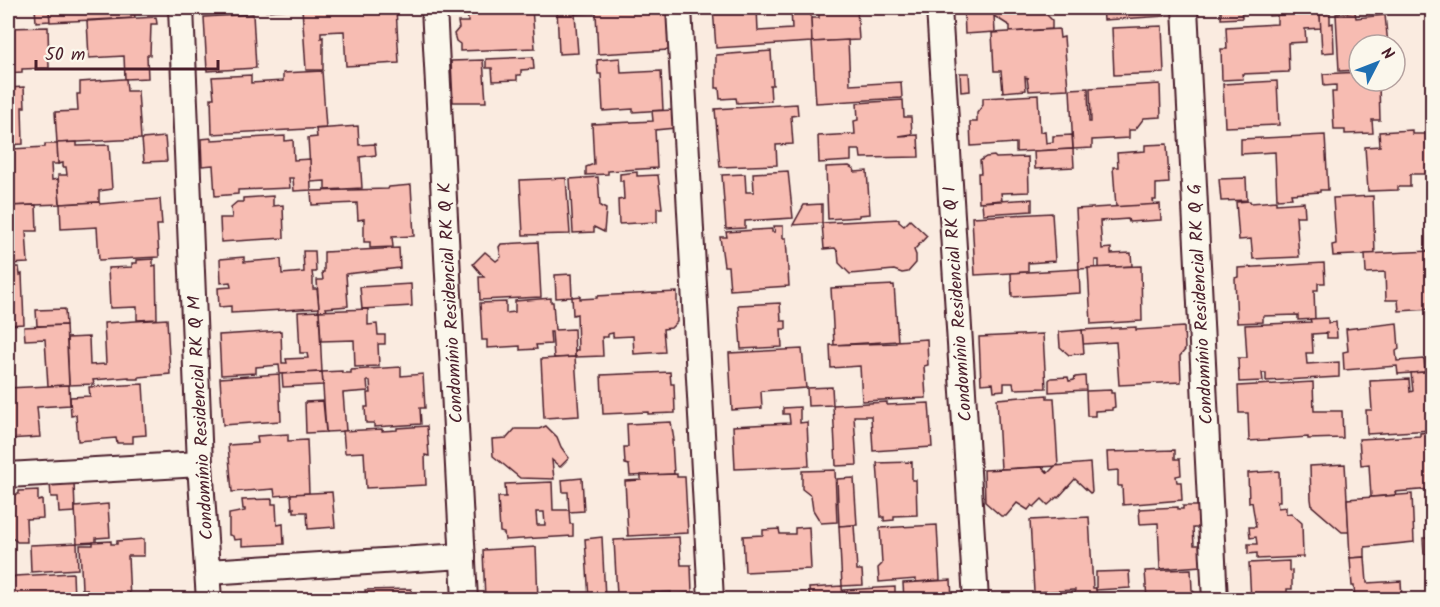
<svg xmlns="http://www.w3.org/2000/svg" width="1440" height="607" font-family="Kalam,sans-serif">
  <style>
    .building { fill: #f7bcb2; stroke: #4a1f2b; stroke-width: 1.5; fill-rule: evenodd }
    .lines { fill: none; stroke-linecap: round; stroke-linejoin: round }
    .minor-casing { stroke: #4a1f2b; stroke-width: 28 }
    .minor { stroke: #fbf7ec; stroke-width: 24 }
    .labels { text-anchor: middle; stroke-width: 4.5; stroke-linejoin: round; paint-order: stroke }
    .street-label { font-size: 18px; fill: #4a1f2b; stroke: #fbf7ec }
  </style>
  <rect width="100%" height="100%" fill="#faebe0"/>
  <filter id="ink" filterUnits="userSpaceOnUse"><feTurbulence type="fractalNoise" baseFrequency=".0167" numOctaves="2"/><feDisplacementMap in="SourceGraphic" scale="12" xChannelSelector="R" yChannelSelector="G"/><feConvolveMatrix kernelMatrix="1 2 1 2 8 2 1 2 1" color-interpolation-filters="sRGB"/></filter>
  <g filter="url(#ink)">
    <g class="building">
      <polygon points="11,8 49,8 50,21 36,22 35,8"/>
      <polygon points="49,8 134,8 135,18 50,22"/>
      <polygon points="265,8 302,8 266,11"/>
      <polygon points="302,8 396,8 399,63 346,66 344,31 321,32 321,38 323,37 323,70 306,70"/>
      <polygon points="467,8 532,8 535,48 460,51 460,44 456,41 454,34 459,28 458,22 468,22"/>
      <polygon points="557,8 667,8 669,50 598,54 596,13 575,14 578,53 559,54"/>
      <polygon points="713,8 757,8 758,31 792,29 791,8 811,8 812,42 716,48"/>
      <polygon points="819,8 857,8 859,40 812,42 811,18 819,18"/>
      <polygon points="973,8 1040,8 1052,20 1052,29 1010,32 1010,26 994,16 995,32 965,34 964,9"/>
      <polygon points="1103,8 1164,8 1165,16 1104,20"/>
      <polygon points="1221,8 1241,8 1242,18 1221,19"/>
      <polygon points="1249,8 1293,8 1293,14 1269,16 1268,10 1249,11"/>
      <polygon points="1355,12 1356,18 1385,15 1388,45 1359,45 1359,70 1339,71 1336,14"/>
      <polygon points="1320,13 1321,28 1305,29 1306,42 1288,43 1289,72 1242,74 1243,79 1222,80 1221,49 1227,49 1226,27 1277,24 1277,15"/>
      <polygon points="1330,13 1330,24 1333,23 1334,52 1322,53 1320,14"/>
      <polygon points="253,14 256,68 207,71 204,17"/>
      <polygon points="156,17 157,24 151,24 150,55 147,55 148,78 125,79 124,56 89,58 87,21"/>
      <polygon points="1162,26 1164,73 1114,75 1112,28"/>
      <polygon points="48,27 49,68 22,69 22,72 8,73 8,28"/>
      <polygon points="1059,29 1060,38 1064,37 1068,89 1029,91 1027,78 1029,78 1025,77 1026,90 1003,92 1001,71 994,71 992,33"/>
      <polygon points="848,40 850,85 901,82 902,98 816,103 812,42"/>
      <polygon points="771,51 773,85 770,85 771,101 737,103 736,98 720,99 719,88 716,88 716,55"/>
      <polygon points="533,57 534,69 521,70 521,75 517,75 517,80 493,81 492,68 486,68 486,59"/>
      <polygon points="620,58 621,73 661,71 663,110 633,112 633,109 603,111 601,74 598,74 597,60"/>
      <polygon points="483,60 486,102 453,102 451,61"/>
      <polygon points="322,71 326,128 212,134 211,98 214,98 212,77 251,75 251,83 283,81 283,73"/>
      <polygon points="1359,72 1359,81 1371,81 1371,84 1379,84 1380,120 1372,120 1373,133 1345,134 1345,130 1334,130 1332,92 1336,92 1336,85 1324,86 1323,74"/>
      <polygon points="960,73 969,73 970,91 961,92"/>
      <polygon points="123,79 126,79 127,91 138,91 141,139 57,143 55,112 78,111 77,94 80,94 80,82"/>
      <polygon points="1277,81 1279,125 1225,127 1223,84"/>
      <polygon points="1160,84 1161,117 1144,118 1135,130 1129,130 1129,138 1092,140 1092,148 1073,149 1070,89 1088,88 1089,122 1091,122 1090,88"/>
      <polygon points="24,87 25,107 22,107 23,144 8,145 8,88"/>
      <polygon points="1038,95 1040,132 1045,131 1046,143 1053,142 1053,136 1072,135 1073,149 1016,152 1016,143 971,146 970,122 977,122 977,113 983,105 983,98"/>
      <polygon points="903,100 904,117 911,117 912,134 899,136 918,135 919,157 861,158 860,150 851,150 851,161 819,163 818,136 855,134 854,121 858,120 857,103"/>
      <polygon points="797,104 798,115 791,116 793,144 776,145 777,165 720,167 715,109"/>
      <polygon points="674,110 675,128 655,130 657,168 608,171 608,174 586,175 586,167 594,164 592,124 653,121 652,111"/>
      <polygon points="358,126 359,145 375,144 376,155 360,157 362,188 325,190 325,181 311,182 308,138 317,137 316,129"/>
      <polygon points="1412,130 1412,134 1431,134 1432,174 1410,174 1410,187 1398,187 1398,190 1368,191 1365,147 1380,146 1379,132"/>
      <polygon points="1325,135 1328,190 1320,190 1320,192 1291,194 1292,198 1277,199 1275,152 1241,154 1241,139"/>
      <polygon points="285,136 285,141 293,140 294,160 310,159 311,190 294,191 293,178 289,178 290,188 238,190 238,194 215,196 213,165 202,166 201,139 211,138 211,140"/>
      <polygon points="165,137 167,161 144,162 142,139"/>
      <polygon points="77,142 77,146 109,145 112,189 99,191 99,202 60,204 58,175 67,175 66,167 63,167 63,163 58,164 57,143"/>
      <polygon points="45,144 57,144 58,164 51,164 52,180 58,179 60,204 8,206 8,146 12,146 12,149 45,147"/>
      <polygon points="1167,144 1169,183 1156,184 1156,200 1153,200 1154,205 1116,207 1113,167 1118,167 1117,153 1145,151 1145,145"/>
      <polygon points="1073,149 1074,167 1035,169 1034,151"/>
      <polygon points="994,156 996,158 1028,157 1029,192 1001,193 1002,200 979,202 978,173 981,173 980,161 986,157"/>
      <polygon points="849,166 854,169 855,172 867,171 870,214 859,215 859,217 828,219 826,167"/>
      <polygon points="788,171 793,218 745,221 745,228 726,229 722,175 745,174 746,192 754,192 753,173"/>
      <polygon points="637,172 637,176 658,175 662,208 657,208 657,222 619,224 618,200 624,199 623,181 620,181 620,174"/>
      <polygon points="598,177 600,206 606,209 604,232 594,227 594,232 573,233 570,179"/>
      <polygon points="566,178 570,234 523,235 520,180"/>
      <polygon points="1246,178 1247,200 1221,201 1219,179"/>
      <polygon points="411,185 414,236 392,237 393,247 370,248 370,242 364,242 364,219 358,220 357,203 312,205 311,191 388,189 389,187"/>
      <polygon points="273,196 273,206 283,205 284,238 221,242 220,218 232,218 231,207 237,202 243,202 243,198"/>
      <polygon points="1373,196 1375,254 1333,256 1332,245 1336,244 1333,198"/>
      <polygon points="160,199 162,225 157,225 159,257 99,260 97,227 61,229 60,204 99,202 100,204"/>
      <polygon points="1032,199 1032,211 983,214 982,202"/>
      <polygon points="1250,201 1251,203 1276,201 1276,204 1304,202 1305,216 1296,216 1299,257 1253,259 1251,239 1239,240 1236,202"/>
      <polygon points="822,204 822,223 793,225 804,205"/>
      <polygon points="1160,204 1161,220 1129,222 1128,219 1100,221 1102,249 1111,248 1111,254 1131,253 1132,266 1099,268 1099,260 1095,260 1095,268 1079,269 1076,209"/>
      <polygon points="36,205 37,231 26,231 28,263 8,264 8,206"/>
      <polygon points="1052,213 1055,261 1028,263 1028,272 975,275 972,217"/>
      <polygon points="899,219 899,222 904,226 910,220 927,236 914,250 916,255 916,263 908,272 902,273 894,270 850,274 839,263 838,252 835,248 824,249 822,223"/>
      <polygon points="774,226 783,226 783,238 786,238 789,286 730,290 728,266 724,266 720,237 727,237 726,232 772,229 772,232 775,232"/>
      <polygon points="538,242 541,297 480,300 479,277 484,277 473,264 485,252 496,261 501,257 499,247 501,244"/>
      <polygon points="399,248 400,268 346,274 348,306 326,308 327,311 319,311 317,280 323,280 322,272 324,272 324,252"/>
      <polygon points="303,251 315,251 316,272 312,272 313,279 313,289 317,289 319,308 231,313 231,306 219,307 218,288 231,287 230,282 221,283 220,259 244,257 244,262 281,259 282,274 304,272"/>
      <polygon points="1432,251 1432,309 1399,311 1398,300 1386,300 1385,272 1366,273 1365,254"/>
      <polygon points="153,259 153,266 156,265 157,319 137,320 137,307 110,308 108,268 132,267 132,263 137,263 137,260"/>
      <polygon points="1324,263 1325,283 1318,283 1318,290 1314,290 1315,319 1298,320 1298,315 1263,316 1263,322 1237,323 1235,278 1238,277 1238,268"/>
      <polygon points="1141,266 1142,321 1091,324 1088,268"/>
      <polygon points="8,267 19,267 20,275 22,274 24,324 8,325"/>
      <polygon points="1079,269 1080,293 1012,297 1011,273"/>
      <polygon points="571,274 572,297 556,298 555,275"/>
      <polygon points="411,284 412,306 362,309 360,287"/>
      <polygon points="894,285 898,341 834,345 831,288"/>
      <polygon points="677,292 677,322 671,328 663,329 665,352 634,354 633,336 613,337 613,333 608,334 608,337 602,337 603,356 575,357 575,350 578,350 577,314 573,315 572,297 580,296 580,299 597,298 597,296 613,295"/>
      <polygon points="551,298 551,302 553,302 555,330 574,329 575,357 554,358 552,332 550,332 551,344 536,345 537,349 520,350 520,346 487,348 487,340 482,340 480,303 506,302 506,313 515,312 515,301"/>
      <polygon points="780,303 781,321 786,321 786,329 781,329 782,347 741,349 738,305"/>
      <polygon points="65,309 66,325 37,326 36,310"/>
      <polygon points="368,309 368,325 377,324 378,335 385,335 385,344 378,344 379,366 355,367 354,340 321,341 319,311"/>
      <polygon points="319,311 322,372 280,374 279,365 256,367 256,373 221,375 219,335 281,331 282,363 287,363 286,359 308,358 307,353 300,353 298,312"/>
      <polygon points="1328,318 1328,323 1336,322 1337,338 1327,338 1327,333 1312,334 1313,353 1306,353 1307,364 1339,362 1339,377 1266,381 1266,373 1262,373 1263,381 1239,382 1238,358 1247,358 1245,325 1311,322 1310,319"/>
      <polygon points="167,319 170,374 139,377 139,379 129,379 129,377 93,380 94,384 69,385 67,338 89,337 90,365 106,364 104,323"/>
      <polygon points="1397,323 1399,349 1396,351 1397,361 1424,359 1425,372 1398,374 1397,366 1344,370 1343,352 1348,351 1346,329"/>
      <polygon points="66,325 69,385 48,386 45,339 25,340 24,327"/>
      <polygon points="1136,327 1136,330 1184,327 1185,350 1180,356 1181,382 1119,385 1116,342 1083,344 1082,330"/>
      <polygon points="1082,330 1084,353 1069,355 1060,347 1059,332"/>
      <polygon points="1043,334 1046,388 1014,389 1013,383 1004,383 1004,390 994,391 993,383 981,384 979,337"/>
      <polygon points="927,339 928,365 924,366 926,398 862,401 860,366 831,368 830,345 896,343 896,341"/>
      <polygon points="802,349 806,388 761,391 762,408 732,410 729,353"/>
      <polygon points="575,357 579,416 544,418 541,359"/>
      <polygon points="401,367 401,376 423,374 425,408 420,408 421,424 374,427 374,423 366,423 365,407 368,407 367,393 371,393 370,381 367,381 368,391 343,393 346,431 326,432 322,372 342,371 342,373 351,373 351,370"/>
      <polygon points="322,372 323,385 283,387 282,374"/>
      <polygon points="670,372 671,384 674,384 675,413 648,414 648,412 603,414 601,375"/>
      <polygon points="1425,372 1432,372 1432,430 1367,434 1366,410 1372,410 1370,381 1409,379 1410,392 1413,391 1411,373"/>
      <polygon points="279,374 281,421 223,425 220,378"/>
      <polygon points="1085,376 1086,390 1049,392 1049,380 1051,378 1068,377 1069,381 1074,380 1075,377"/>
      <polygon points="1313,382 1314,411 1342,411 1343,438 1308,439 1308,437 1249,441 1248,413 1239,413 1238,386"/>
      <polygon points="143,384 146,435 133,436 133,443 117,443 116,438 78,441 76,415 71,416 70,397 90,396 89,387"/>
      <polygon points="69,385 70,405 37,407 40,437 8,439 8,388"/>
      <polygon points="832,387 833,405 808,406 807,388"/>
      <polygon points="1111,390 1111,393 1114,393 1115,407 1112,408 1112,410 1095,411 1095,416 1087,416 1086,391"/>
      <polygon points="1047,395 1047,398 1054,398 1058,466 1001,469 997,399"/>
      <polygon points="323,401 326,432 306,433 305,402"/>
      <polygon points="887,402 887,405 929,403 932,447 873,451 871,416 854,416 857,465 836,466 833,405"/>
      <polygon points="800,407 800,423 807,422 809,466 735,469 733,426 790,423 789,414 783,414 783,408"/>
      <polygon points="671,422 674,440 672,440 674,474 630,476 629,465 625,464 624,447 628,447 627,424"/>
      <polygon points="427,426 429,456 425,455 426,485 366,488 364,452 345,453 343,431 382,429 382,431 397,430 397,428"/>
      <polygon points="546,426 557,437 561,447 569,458 560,467 552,460 554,479 520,478 493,456 492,439 507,438 515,429 539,429"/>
      <polygon points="1432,432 1432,489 1395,492 1396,495 1371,497 1369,464 1361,465 1359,439 1420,436 1420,433"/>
      <polygon points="288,434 288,441 307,440 309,493 275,496 274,489 232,492 228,445 258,443 257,436"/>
      <polygon points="1175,450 1175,459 1180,459 1181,475 1176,476 1177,482 1181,482 1182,500 1123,505 1122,486 1118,486 1118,470 1108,471 1107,452"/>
      <polygon points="912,462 912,480 916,480 917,515 894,516 894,520 884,521 884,517 881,517 877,463"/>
      <polygon points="1090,463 1092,492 1090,493 1075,479 1058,498 1057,497 1048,505 1042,499 1034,507 1032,505 1028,510 1017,503 1006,516 1001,516 985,502 984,470 1042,467 1048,473 1055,466"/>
      <polygon points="1345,464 1347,499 1349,532 1342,532 1312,506 1311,499 1310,466"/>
      <polygon points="835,470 837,522 821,523 813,510 811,496 802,489 802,471"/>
      <polygon points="1279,471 1280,501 1277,501 1278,508 1286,507 1286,514 1291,513 1302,523 1303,557 1257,559 1257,553 1248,554 1248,544 1257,544 1256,537 1250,538 1249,527 1256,527 1252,502 1249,503 1248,473"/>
      <polygon points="677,474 677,477 685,477 688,533 628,536 625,481 641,480 641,475"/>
      <polygon points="582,478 584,511 569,512 568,492 563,492 562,480"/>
      <polygon points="854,478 857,525 839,526 837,479"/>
      <polygon points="74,482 75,512 59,513 58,497 51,497 50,483"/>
      <path d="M552,482L553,510H569L570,524H573V536L505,540L504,533L500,532L498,497H506L505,484ZM536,512H544L545,525H537Z"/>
      <polygon points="8,488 14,488 14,494 19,494 19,491 38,490 38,501 42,500 43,518 26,519 27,542 17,542 14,539 8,539"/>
      <polygon points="332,492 335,527 308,529 307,512 294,512 294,508 292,509 291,494"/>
      <polygon points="1412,494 1414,542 1365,547 1365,557 1350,558 1347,499"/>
      <polygon points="272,499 272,504 276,504 277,525 283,524 284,544 242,546 242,539 234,540 233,536 229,535 229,514 245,511 245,509 243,509 242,500"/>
      <polygon points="108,504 110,537 96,538 96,542 77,543 75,507"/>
      <polygon points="1183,506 1198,506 1199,528 1193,528 1194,545 1200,545 1201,566 1160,569 1158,523 1140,524 1139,509 1178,507 1178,509 1183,509"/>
      <polygon points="1089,517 1093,588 1096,588 1097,600 1074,600 1075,590 1034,592 1030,520"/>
      <polygon points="854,525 857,570 862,570 863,585 842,586 839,526"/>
      <polygon points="937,525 940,580 916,582 916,579 879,582 878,568 882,564 880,528"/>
      <polygon points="809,527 811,569 745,572 743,536 763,535 763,530 779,529 780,534 795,534 795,528"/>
      <polygon points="602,537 605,598 589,599 585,539"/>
      <polygon points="679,537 681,565 691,565 692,593 671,595 671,592 617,595 614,540"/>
      <polygon points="1423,538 1432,538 1432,553 1424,554"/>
      <polygon points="144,539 144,556 128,556 130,600 99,600 94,598 94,595 87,595 87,589 82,589 80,545 93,545 93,542 111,541 111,544 117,544 117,541"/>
      <polygon points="77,543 78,569 31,572 30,545"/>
      <polygon points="536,547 538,600 485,600 483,550"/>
      <polygon points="1365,557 1367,583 1401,581 1402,600 1355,600 1354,586 1352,586 1350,558"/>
      <polygon points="1289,561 1289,571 1292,570 1292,589 1287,589 1287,597 1291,597 1292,600 1251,600 1249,563"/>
      <polygon points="1191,569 1192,590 1197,595 1198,600 1147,600 1145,571"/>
      <polygon points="1129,571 1130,588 1096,590 1096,572"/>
      <polygon points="73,573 74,600 8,600 8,578 14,577 15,576"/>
      <polygon points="951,580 952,600 904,600 903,583"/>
      <polygon points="842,586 843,600 810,600 809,588"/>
      <polygon points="895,587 895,600 845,600 844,590"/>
      <polygon points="411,589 412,598 428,598 429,600 366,600 365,590"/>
      <polygon points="184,596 185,600 132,600 156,598"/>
      <polygon points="274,597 274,600 235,600 235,598"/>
    </g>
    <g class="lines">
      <g class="minor-casing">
        <g id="minor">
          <polyline points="181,8 200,464 209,600"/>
          <polyline points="434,8 465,600"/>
          <polyline points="679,8 711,600"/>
          <polyline points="939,8 976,600"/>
          <polyline points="1185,8 1215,600"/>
          <polyline points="8,475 200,464"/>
          <polyline points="208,572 463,556"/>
        </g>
      </g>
      <use href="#minor" class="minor"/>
    </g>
  </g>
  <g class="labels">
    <g class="street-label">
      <text transform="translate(450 303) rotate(-93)" y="6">Condomínio Residencial RK Q K</text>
      <text transform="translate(957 304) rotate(-94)" y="6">Condomínio Residencial RK Q I</text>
      <text transform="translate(1200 304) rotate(-93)" y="6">Condomínio Residencial RK Q G</text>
      <text transform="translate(200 418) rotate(-93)" y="6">Condomínio Residencial RK Q M</text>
    </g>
  </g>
  <rect width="1440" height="607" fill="none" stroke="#fbf7ec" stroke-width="30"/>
  <rect x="15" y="15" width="1410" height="577" fill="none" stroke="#4a1f2b" stroke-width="2" filter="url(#ink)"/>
  <g transform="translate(1377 63) rotate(48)"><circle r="28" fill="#fbf7ec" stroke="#b4a19f" stroke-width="1.5"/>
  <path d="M0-4.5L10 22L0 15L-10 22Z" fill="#1f6fb2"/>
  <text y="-9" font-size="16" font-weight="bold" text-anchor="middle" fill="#4a1f2b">N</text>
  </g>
  <path d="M36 60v9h182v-9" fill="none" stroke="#4a1f2b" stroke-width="3"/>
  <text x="45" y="60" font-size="18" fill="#4a1f2b" stroke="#fbf7ec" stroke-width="4.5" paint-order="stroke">50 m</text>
</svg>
